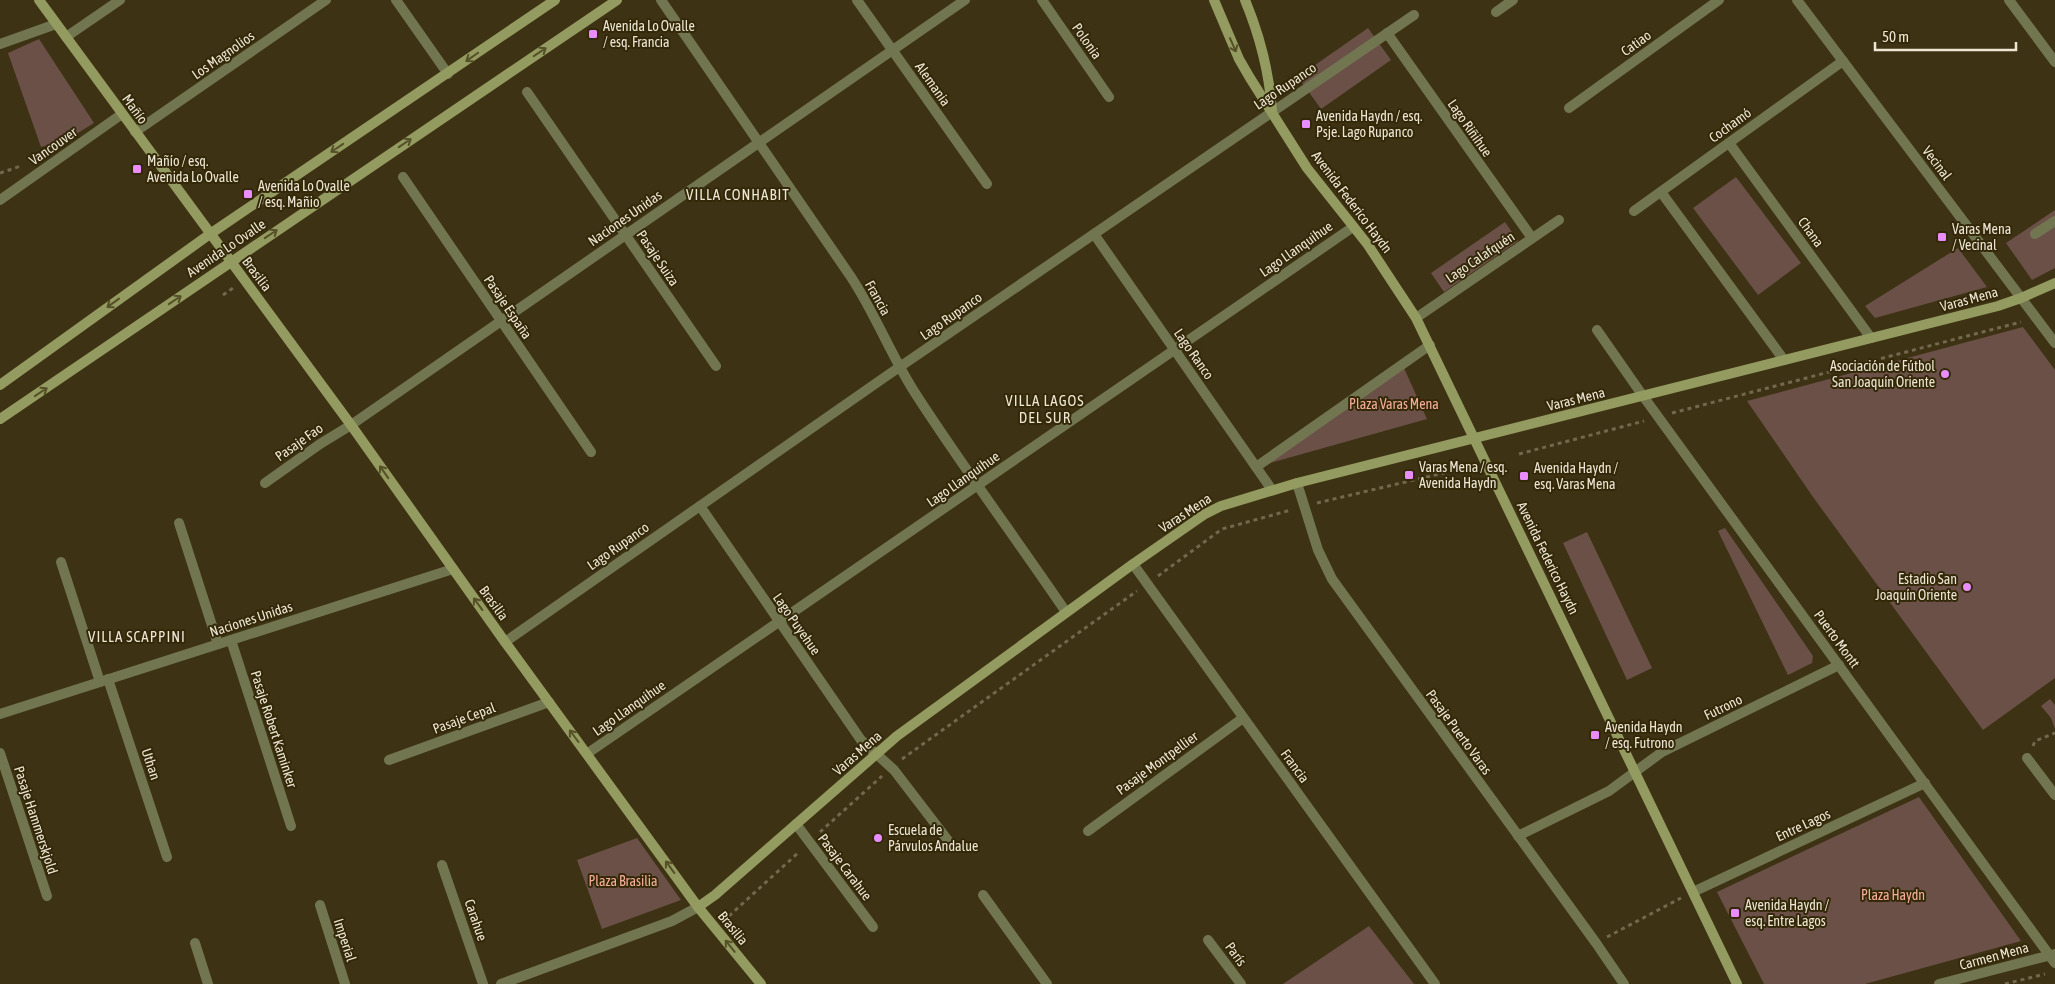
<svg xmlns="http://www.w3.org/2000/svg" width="2055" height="984" font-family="'Asap Condensed',sans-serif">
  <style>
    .green { fill: #6b5048 }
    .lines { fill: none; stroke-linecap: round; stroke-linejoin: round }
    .path { stroke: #72684d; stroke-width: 3; stroke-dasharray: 4 4; stroke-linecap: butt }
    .lane { stroke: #717651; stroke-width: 10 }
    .street { stroke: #717651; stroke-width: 10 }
    .secondary { stroke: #949b60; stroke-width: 10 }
    .oneway { stroke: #555027 }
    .poi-dot { fill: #e98dfd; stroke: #332808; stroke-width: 2 }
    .labels { text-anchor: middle; stroke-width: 4; stroke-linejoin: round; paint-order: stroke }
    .poi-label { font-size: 14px; fill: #ede6d4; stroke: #332808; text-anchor: start }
    .street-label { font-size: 14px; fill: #ede6d4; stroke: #332808 }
    .park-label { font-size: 14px; fill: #f6ae99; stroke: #332808 }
    .neighbourhood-label { font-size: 15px; letter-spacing: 1px; fill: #ede6d4; stroke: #332808 }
  </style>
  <rect width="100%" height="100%" fill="#3d3213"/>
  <g class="green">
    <polygon points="1368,28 1391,60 1321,109 1298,77"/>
    <polygon points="39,39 94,123 65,141 41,147 8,53"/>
    <polygon points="1736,177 1801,263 1758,295 1693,208"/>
    <polygon points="2055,210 2055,268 2032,280 2006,243"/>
    <polygon points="1505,222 1518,241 1444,292 1431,273"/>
    <polygon points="1958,248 1987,287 1875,318 1865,306"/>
    <polygon points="2023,327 2055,370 2055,678 1983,730 1813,497 1747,401"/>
    <polygon points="1404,368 1427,419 1266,464"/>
    <polygon points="1725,528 1813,656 1812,663 1788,675 1718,531"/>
    <polygon points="1587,532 1652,668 1627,680 1563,543"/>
    <polygon points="2050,699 2055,705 2055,729 2051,718 2041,706"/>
    <polygon points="1919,797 2021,941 1865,984 1764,984 1717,892"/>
    <polygon points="637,838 681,900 602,929 577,860"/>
    <polygon points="1369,926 1414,984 1283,984"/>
  </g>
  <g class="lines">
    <g class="path">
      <polyline points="0,173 21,166"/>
      <polyline points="223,295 233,288"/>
      <polyline points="1672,413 2021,322"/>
      <polyline points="1519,454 1644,421"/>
      <polyline points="1317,503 1456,470"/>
      <polyline points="1158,576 1222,529 1291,510"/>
      <polyline points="2033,746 2035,741 2055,733"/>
      <polyline points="902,759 1137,591"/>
      <polyline points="820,832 882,776"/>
      <polyline points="729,916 799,852"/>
      <polyline points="1607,937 1681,898"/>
      <polyline points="2005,984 2045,974"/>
    </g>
    <g class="lane">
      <polyline points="2035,234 2055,221"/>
      <polyline points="2027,758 2055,795"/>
      <polyline points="983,895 1047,984"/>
    </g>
    <g class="street">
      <polyline points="396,0 448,74"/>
      <path d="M661,0L851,277C876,315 892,358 917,396C965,470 1017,540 1066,612"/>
      <polyline points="857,0 987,184"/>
      <polyline points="1042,0 1109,97"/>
      <polyline points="1797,0 2055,343"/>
      <polyline points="2009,0 2055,62"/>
      <polyline points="1496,12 1513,0"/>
      <polyline points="1387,33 1532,238"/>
      <polyline points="66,37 120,0"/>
      <polyline points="0,44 56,24"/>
      <polyline points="527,92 716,366"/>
      <polyline points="1569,108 1719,0"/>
      <polyline points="135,132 326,0"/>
      <polyline points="1729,143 1871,338"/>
      <polyline points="403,177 591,452"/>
      <polyline points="1661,192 1784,360"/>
      <polyline points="0,200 122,114"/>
      <polyline points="1634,211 1843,61"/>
      <polyline points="1094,234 1272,490"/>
      <polyline points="1416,318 1559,220"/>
      <polyline points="1597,330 1643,396 2055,963"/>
      <polyline points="1256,467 1430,345"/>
      <polyline points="265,483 320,444 351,425 965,0"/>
      <polyline points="1297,483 1318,550 1332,579 1596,943 1624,984"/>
      <polyline points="700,506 861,740 894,770 953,847"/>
      <polyline points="179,523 218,644"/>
      <polyline points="61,562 100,682"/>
      <polyline points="1133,564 1435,984"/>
      <polyline points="231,640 291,826"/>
      <polyline points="505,642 885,377 1414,15"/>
      <polyline points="108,679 167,857"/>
      <polyline points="0,714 453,569"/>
      <polyline points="0,753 47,896"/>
      <polyline points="588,753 1353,227"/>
      <polyline points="389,760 549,702"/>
      <polyline points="796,824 873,927"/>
      <polyline points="1088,831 1243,718"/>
      <polyline points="1518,836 1609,791 1662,752 1839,665"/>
      <polyline points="442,865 483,984"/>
      <polyline points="1693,892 1925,783"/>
      <polyline points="320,905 345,984"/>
      <polyline points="1208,940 1241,984"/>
      <polyline points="195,943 208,984"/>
      <polyline points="501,984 672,921 698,907"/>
      <polyline points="1939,984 2055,954"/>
    </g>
    <g class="secondary">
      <polyline points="39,0 351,425 505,642 698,907 761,984"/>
      <polyline points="1214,0 1239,59 1250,78 1307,168 1368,245 1416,318 1737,984"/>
      <path d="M1245,0C1260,36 1269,71 1272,110"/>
      <polyline points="0,385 210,234 555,0"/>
      <polyline points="0,419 617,0"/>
      <polyline points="698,907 715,895 897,736 1133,564 1205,514 1221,506 1297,483 1998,306 2021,298 2055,283"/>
    </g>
  </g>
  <defs><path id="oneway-shaft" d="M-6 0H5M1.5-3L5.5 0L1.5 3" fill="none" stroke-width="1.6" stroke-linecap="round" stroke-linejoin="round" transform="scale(1.25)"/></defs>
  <g class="oneway">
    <use href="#oneway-shaft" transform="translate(1233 45) rotate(66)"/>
    <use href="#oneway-shaft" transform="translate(540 52) rotate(-34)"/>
    <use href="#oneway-shaft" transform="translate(472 57) rotate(145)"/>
    <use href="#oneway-shaft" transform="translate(405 143) rotate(-34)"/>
    <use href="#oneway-shaft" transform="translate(337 148) rotate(146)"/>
    <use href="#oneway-shaft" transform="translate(271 234) rotate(-34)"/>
    <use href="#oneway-shaft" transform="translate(175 300) rotate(-34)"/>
    <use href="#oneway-shaft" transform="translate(113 303) rotate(144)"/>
    <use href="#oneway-shaft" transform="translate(41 392) rotate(-34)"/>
    <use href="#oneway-shaft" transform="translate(384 472) rotate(-125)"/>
    <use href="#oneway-shaft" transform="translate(478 604) rotate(-126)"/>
    <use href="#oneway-shaft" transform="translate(574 736) rotate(-127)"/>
    <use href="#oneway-shaft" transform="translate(670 867) rotate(-126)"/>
    <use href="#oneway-shaft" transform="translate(730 946) rotate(-129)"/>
  </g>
  <g class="poi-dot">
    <rect x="588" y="29" width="10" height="10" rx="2.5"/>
    <rect x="1301" y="119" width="10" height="10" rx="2.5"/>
    <rect x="132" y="164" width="10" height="10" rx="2.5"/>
    <rect x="243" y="189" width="10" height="10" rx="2.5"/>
    <rect x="1937" y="232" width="10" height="10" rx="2.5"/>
    <circle cx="1945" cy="374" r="5"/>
    <rect x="1404" y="470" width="10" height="10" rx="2.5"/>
    <rect x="1519" y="471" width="10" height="10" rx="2.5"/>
    <circle cx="1967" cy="587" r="5"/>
    <rect x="1590" y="730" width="10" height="10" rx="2.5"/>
    <circle cx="878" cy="838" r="5"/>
    <rect x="1730" y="908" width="10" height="10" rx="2.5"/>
  </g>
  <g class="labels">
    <g class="poi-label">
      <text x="603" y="31">Avenida Lo Ovalle<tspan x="603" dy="16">/ esq. Francia</tspan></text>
      <text x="1316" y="121">Avenida Haydn / esq.<tspan x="1316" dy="16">Psje. Lago Rupanco</tspan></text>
      <text x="147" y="166">Mañío / esq.<tspan x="147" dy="16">Avenida Lo Ovalle</tspan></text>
      <text x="258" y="191">Avenida Lo Ovalle<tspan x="258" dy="16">/ esq. Mañio</tspan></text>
      <text x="1952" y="234">Varas Mena<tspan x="1952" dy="16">/ Vecinal</tspan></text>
      <text x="1935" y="371" text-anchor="end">Asociación de Fútbol<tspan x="1935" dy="16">San Joaquín Oriente</tspan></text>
      <text x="1419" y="472">Varas Mena / esq.<tspan x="1419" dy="16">Avenida Haydn</tspan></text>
      <text x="1534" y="473">Avenida Haydn /<tspan x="1534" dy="16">esq. Varas Mena</tspan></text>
      <text x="1957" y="584" text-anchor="end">Estadio San<tspan x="1957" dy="16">Joaquín Oriente</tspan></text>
      <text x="1605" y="732">Avenida Haydn<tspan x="1605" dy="16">/ esq. Futrono</tspan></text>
      <text x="888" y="835">Escuela de<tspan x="888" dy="16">Párvulos Andalue</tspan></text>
      <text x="1745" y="910">Avenida Haydn /<tspan x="1745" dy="16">esq. Entre Lagos</tspan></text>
    </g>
    <g class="street-label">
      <text transform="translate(1087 41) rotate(55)" y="5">Polonia</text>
      <text transform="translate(1636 43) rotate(-36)" y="5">Catiao</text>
      <text transform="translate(223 55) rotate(-35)" y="5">Los Magnolios</text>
      <text transform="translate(933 84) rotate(55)" y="5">Alemania</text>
      <text transform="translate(1285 86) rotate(-34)" y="5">Lago Rupanco</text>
      <text transform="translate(135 109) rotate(54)" y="5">Mañío</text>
      <text transform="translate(1730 125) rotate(-36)" y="5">Cochamó</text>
      <text transform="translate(1470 128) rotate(55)" y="5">Lago Riñihue</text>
      <text transform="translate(53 146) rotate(-35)" y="5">Vancouver</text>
      <text transform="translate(1937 163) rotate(53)" y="5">Vecinal</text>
      <text transform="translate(1352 202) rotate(53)" y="5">Avenida Federico Haydn</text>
      <text transform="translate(625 218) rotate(-35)" y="5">Naciones Unidas</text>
      <text transform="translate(1811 232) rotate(54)" y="5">Chana</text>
      <text transform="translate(226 248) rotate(-34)" y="5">Avenida Lo Ovalle</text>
      <text transform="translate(1296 249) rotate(-35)" y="5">Lago Llanquihue</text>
      <text transform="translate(1480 257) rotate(-34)" y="5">Lago Calafquén</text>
      <text transform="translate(658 258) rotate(56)" y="5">Pasaje Suiza</text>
      <text transform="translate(257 274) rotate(53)" y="5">Brasilia</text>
      <text transform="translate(878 298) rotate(61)" y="5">Francia</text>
      <text transform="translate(1969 299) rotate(-15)" y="5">Varas Mena</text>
      <text transform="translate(508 307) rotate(56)" y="5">Pasaje España</text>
      <text transform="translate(951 316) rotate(-35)" y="5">Lago Rupanco</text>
      <text transform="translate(1194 354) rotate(55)" y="5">Lago Ranco</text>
      <text transform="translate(1576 399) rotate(-14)" y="5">Varas Mena</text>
      <text transform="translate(299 442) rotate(-35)" y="5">Pasaje Fao</text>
      <text transform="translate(963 479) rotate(-35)" y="5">Lago Llanquihue</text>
      <text transform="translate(1185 513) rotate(-33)" y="5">Varas Mena</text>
      <text transform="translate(618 546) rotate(-35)" y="5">Lago Rupanco</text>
      <text transform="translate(1548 558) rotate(64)" y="5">Avenida Federico Haydn</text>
      <text transform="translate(494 603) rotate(54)" y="5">Brasilia</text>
      <text transform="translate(251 619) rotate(-18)" y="5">Naciones Unidas</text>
      <text transform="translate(797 624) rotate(55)" y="5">Lago Puyehue</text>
      <text transform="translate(1837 639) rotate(54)" y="5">Puerto Montt</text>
      <text transform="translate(1723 707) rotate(-26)" y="5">Futrono</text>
      <text transform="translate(629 708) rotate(-35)" y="5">Lago Llanquihue</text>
      <text transform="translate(464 718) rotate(-20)" y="5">Pasaje Cepal</text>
      <text transform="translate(274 729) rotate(72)" y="5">Pasaje Robert Kaminker</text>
      <text transform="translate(1459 732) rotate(54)" y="5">Pasaje Puerto Varas</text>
      <text transform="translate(857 753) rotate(-41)" y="5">Varas Mena</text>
      <text transform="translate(1157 763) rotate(-36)" y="5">Pasaje Montpellier</text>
      <text transform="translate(151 764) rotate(72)" y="5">Uthan</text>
      <text transform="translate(1295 766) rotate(54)" y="5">Francia</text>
      <text transform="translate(36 820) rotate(72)" y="5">Pasaje Hammerskjold</text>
      <text transform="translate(1803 825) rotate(-25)" y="5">Entre Lagos</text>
      <text transform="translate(845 867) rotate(53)" y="5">Pasaje Carahue</text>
      <text transform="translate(476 920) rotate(71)" y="5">Carahue</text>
      <text transform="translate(733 928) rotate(51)" y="5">Brasilia</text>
      <text transform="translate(345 940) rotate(72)" y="5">Imperial</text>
      <text transform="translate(1236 954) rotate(54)" y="5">París</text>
      <text transform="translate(1994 956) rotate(-15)" y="5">Carmen Mena</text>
    </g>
    <g class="park-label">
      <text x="1394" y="409">Plaza Varas Mena</text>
      <text x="623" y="886">Plaza Brasilia</text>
      <text x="1893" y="900">Plaza Haydn</text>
    </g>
    <g class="neighbourhood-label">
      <text x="738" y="200">VILLA CONHABIT</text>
      <text x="1045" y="406">VILLA LAGOS<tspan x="1045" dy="17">DEL SUR</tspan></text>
      <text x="137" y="642">VILLA SCAPPINI</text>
    </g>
  </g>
  <path d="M1875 42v8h141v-8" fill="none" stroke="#ede6d4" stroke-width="2.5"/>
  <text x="1882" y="42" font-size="15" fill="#ede6d4" stroke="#332808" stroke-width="4" paint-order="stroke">50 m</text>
</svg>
